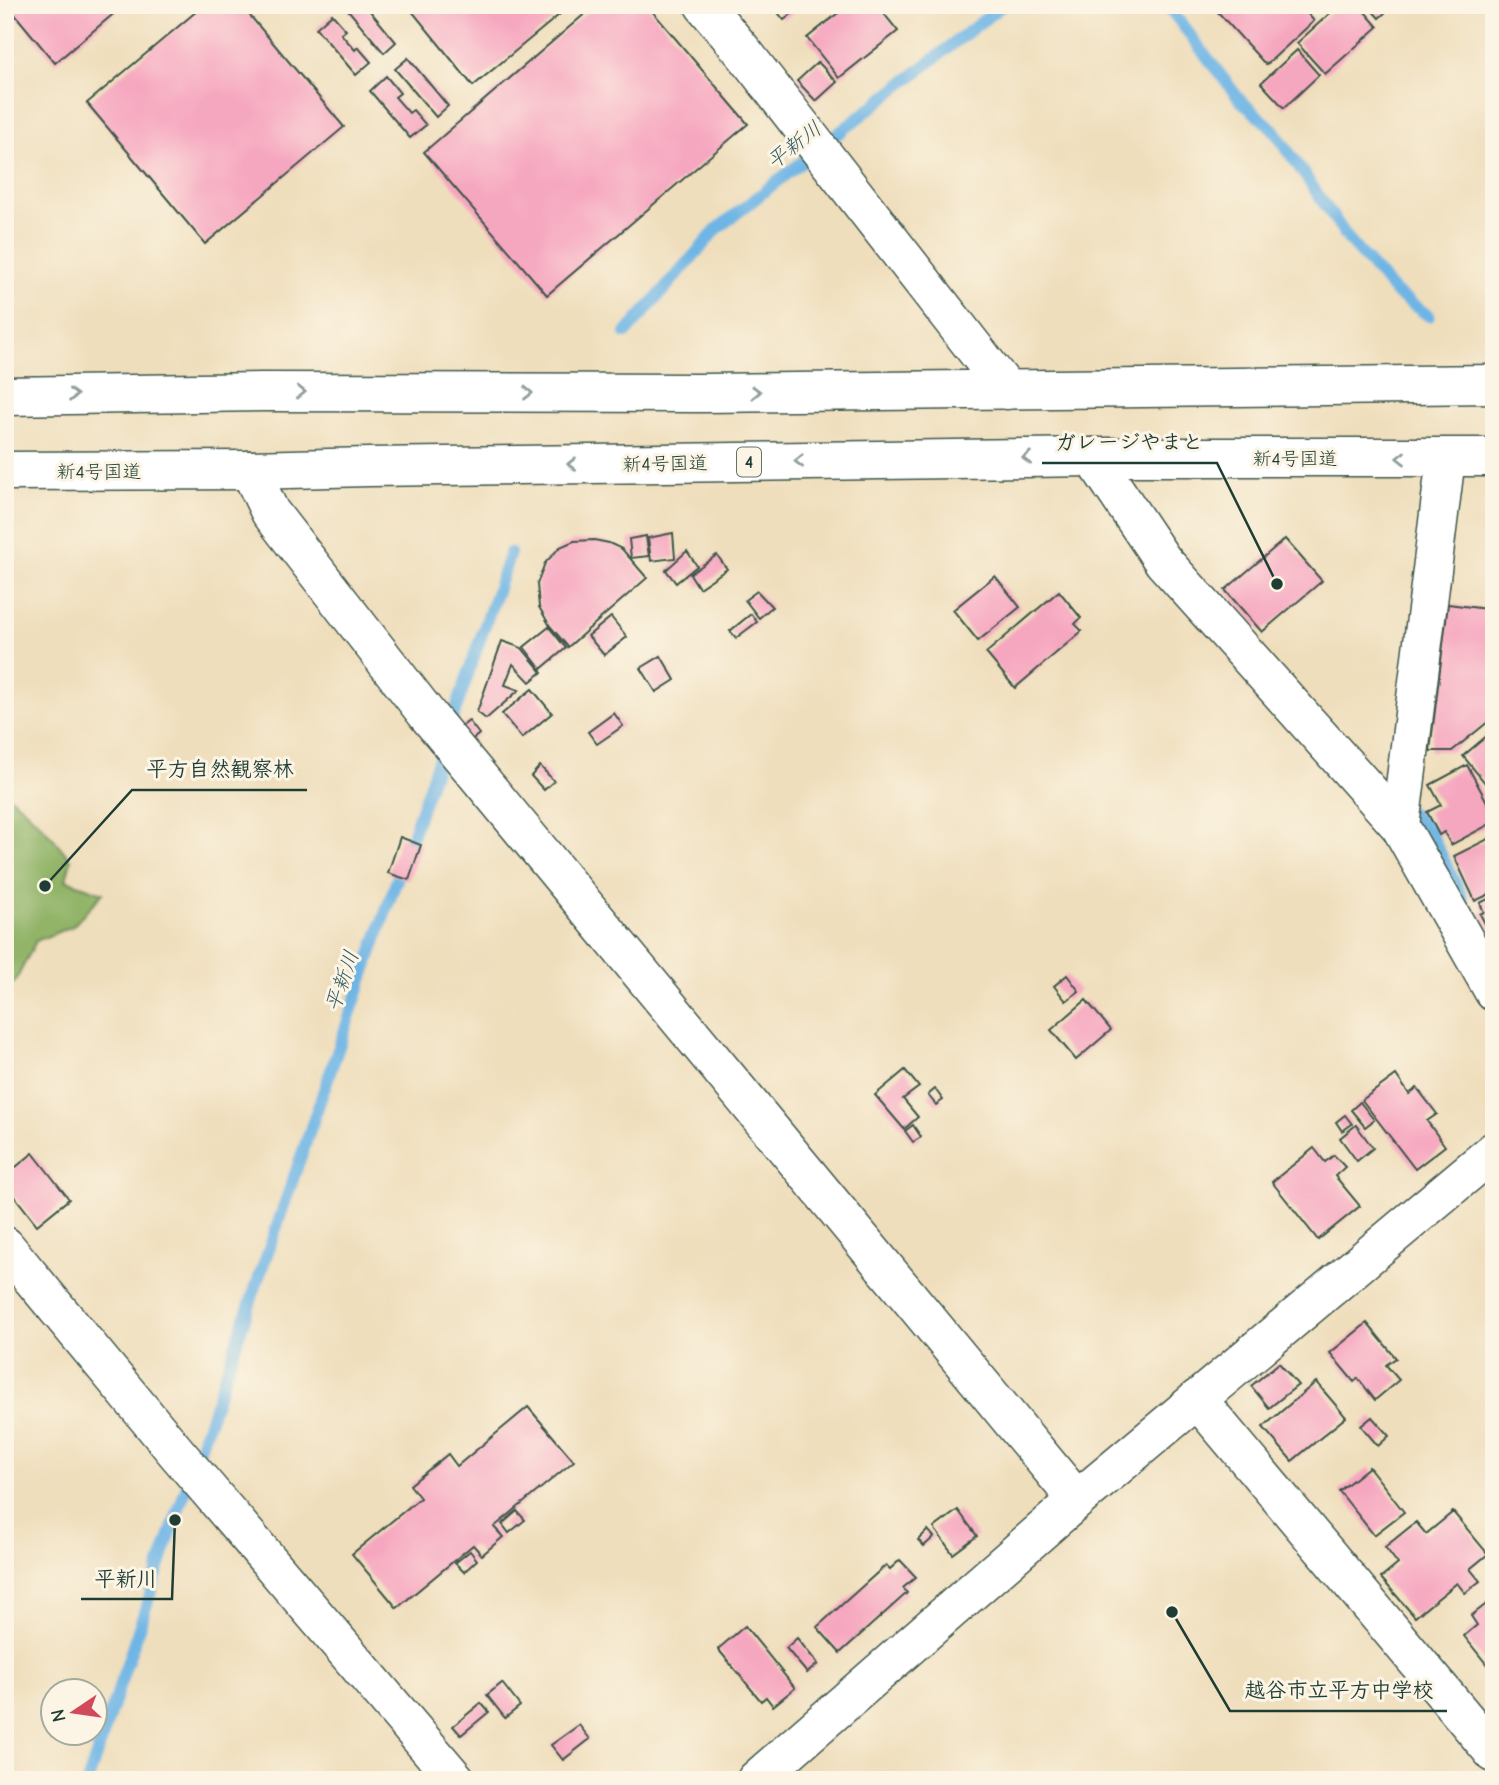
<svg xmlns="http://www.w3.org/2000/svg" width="1499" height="1785" font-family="'Comic Neue','Klee One',sans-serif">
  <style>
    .forest { fill: #91b468; stroke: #58784e; stroke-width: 2 }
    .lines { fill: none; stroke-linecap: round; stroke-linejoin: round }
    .stream { stroke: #6eb5e5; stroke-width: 12 }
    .building { fill: #f6a7c0 }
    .minor-casing { stroke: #3e5548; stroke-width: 41 }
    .highway-casing { stroke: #3e5548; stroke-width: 41 }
    .minor { stroke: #fff; stroke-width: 38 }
    .highway { stroke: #fff; stroke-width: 38 }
    .oneway { stroke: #8f9e9a }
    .labels { text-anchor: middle; stroke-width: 6; stroke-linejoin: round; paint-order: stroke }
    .shield { fill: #fcf5e5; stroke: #617469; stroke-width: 2 }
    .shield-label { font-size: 18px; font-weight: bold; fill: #1f3d34 }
    .street-label { font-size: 19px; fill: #1f3d34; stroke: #fcf5e5 }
    .water-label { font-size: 21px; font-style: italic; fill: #335b60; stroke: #fcf5e5 }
    .leader { fill: none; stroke: #1f3d34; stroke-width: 2.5 }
    .callout-dot { fill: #1f3d34; stroke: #fcf5e5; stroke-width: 2.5 }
    .callout-label { font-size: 21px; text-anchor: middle; font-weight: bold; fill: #1f3d34; stroke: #fcf5e5; stroke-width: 6; stroke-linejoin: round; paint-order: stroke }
  </style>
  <rect width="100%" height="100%" fill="#fcf5e5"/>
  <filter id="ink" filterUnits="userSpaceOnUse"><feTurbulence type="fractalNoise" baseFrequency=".0143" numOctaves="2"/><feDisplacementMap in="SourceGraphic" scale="14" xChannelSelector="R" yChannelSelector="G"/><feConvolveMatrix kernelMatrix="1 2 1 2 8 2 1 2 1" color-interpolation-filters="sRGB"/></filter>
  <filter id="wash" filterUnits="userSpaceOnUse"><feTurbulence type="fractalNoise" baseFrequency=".00686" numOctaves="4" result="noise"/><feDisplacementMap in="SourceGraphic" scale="28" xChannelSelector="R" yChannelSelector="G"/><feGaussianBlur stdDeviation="1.57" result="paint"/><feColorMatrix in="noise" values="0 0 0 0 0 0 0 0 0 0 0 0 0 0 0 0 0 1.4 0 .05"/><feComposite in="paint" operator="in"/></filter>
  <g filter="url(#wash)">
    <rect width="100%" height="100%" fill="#efdebc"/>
    <path class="forest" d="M5,793C30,812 52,835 71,860L66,880L103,893L73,926L36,941L15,982L5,988Z"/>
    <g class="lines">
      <g class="stream">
        <polyline points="1167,5 1240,100 1273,129 1351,243 1395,292 1429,316"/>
        <polyline points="626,333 717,229 808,157 1003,5"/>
        <polyline points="1409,811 1430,832 1463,899"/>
        <polyline points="88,1780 175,1520 510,553"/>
      </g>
    </g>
    <g id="blocks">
      <g class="building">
        <polygon points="7,5 124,5 55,63"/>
        <polygon points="204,5 241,5 344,127 205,244 87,103"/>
        <polygon points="344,5 365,5 396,42 384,53"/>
        <polygon points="407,5 571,5 473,86"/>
        <polygon points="595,5 647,5 748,124 547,295 424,152"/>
        <polygon points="772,5 803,5 784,20"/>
        <polygon points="848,5 877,5 898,31 839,78 807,38"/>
        <polygon points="1221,5 1300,5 1314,21 1266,65 1216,10"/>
        <polygon points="1339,5 1359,5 1378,27 1325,74 1297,43"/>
        <polygon points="1367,5 1394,5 1379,18"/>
        <polygon points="332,14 346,30 341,34 355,50 358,47 371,62 356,75 316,28"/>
        <polygon points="1297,50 1319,75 1284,108 1261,83"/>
        <polygon points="408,58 448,106 436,117 395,69"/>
        <polygon points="818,62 837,82 816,101 797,81"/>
        <polygon points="386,76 400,93 395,97 409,113 413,110 426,125 410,138 370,91"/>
        <polygon points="673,533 675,558 651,561 648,538"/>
        <polygon points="646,536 649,556 631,558 629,539"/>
        <polygon points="1285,539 1322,581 1262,632 1225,590"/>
        <polygon points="594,540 609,543 622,549 647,578 568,647 550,626 539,607 537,584 545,563 560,547 574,541"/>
        <polygon points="687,551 697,566 676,583 666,570"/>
        <polygon points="717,555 727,569 699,588 690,574"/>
        <polygon points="995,576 1020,607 978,641 953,610"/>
        <polygon points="757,591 772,607 759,618 745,600"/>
        <polygon points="1059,591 1081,618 1075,624 1082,631 1015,688 986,653"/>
        <polygon points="1448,604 1494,610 1494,717 1452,751 1430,751"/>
        <polygon points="751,614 757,622 736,638 730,631"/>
        <polygon points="611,617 627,637 604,655 588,636"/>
        <polygon points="549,627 566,648 541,669 524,647"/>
        <polygon points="502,641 522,648 542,672 530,682 513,664 505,685 519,690 486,719 477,712"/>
        <polygon points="661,656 675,680 656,692 641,668"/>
        <polygon points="532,689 552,713 522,738 502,714"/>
        <polygon points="614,713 623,726 597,744 588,732"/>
        <polygon points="469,721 479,734 467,744 457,730"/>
        <polygon points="1494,730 1494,794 1463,756"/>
        <polygon points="1467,765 1494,815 1494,822 1451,845 1444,832 1439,835 1427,812 1441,805 1430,785"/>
        <polygon points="540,766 554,781 544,790 531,776"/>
        <polygon points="1494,836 1494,892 1475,901 1454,856"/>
        <polygon points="400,837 421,845 409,880 388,873"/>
        <polygon points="1494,896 1494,941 1480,914 1484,912 1480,903"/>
        <polygon points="1067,975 1079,991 1066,1001 1054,986"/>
        <polygon points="1086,1000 1111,1030 1076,1060 1051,1030"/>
        <polygon points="905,1070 919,1087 903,1099 918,1117 904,1129 875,1095"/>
        <polygon points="1396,1075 1409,1094 1417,1088 1437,1114 1427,1121 1445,1146 1415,1169 1362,1100"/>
        <polygon points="935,1089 943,1100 936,1105 928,1095"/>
        <polygon points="1360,1102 1374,1120 1365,1127 1351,1110"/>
        <polygon points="1345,1115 1352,1124 1342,1131 1336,1122"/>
        <polygon points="913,1125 921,1137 913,1142 905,1131"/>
        <polygon points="1356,1125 1373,1148 1357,1161 1340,1138"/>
        <polygon points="1314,1148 1325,1162 1334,1155 1345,1167 1335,1176 1360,1206 1318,1240 1272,1182"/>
        <polygon points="33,1153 69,1199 37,1225 5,1184 5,1176"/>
        <polygon points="1367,1323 1396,1358 1386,1365 1399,1380 1375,1400 1358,1378 1354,1382 1330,1353"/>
        <polygon points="1279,1363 1298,1385 1269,1408 1251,1386"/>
        <polygon points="1316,1382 1346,1417 1292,1461 1263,1427"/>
        <polygon points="528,1407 574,1461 494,1527 503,1537 482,1555 473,1545 397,1608 352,1554 420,1498 410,1485 448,1454 457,1466"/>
        <polygon points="1372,1417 1389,1436 1378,1446 1361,1426"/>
        <polygon points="1369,1467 1404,1512 1374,1535 1339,1491"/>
        <polygon points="958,1510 977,1536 953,1554 934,1528"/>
        <polygon points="517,1511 525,1520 509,1533 502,1524"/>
        <polygon points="1453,1512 1488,1554 1470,1569 1480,1581 1465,1593 1457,1583 1415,1617 1381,1578 1398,1564 1385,1547 1416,1522 1426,1534"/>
        <polygon points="928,1530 934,1537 924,1546 918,1540"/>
        <polygon points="470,1551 477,1560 464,1572 455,1563"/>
        <polygon points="900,1560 916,1577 903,1588 907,1593 840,1653 817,1627 886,1565 890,1569"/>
        <polygon points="1494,1598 1494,1661 1488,1666 1464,1636 1477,1625 1471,1616"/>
        <polygon points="745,1626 795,1688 773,1706 766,1697 761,1701 718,1649"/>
        <polygon points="797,1638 818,1664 807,1673 786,1648"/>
        <polygon points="502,1683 520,1706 505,1718 487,1695"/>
        <polygon points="481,1703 489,1712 461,1735 453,1726"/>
        <polygon points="579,1725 590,1739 563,1760 551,1745"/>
      </g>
    </g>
  </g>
  <g filter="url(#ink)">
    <use href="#blocks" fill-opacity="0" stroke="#3e5548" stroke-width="2"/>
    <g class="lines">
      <g class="minor-casing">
        <g id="minor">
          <polyline points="704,5 745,54 1007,390"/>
          <polyline points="1093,457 1163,561 1400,826 1494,992"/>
          <polyline points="250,470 270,512 429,717 1077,1500"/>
          <polyline points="1400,826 1446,458"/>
          <polyline points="5,1246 176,1452 456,1780"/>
          <polyline points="1197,1399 1494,1753"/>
          <polyline points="756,1780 1077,1500 1494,1151"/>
        </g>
      </g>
      <g class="highway-casing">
        <g id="highway">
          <polyline points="5,396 262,392 703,393 1494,384"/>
          <polyline points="5,471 250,470 369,467 1093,457 1494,457"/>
        </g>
      </g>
      <use href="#minor" class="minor"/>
      <use href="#highway" class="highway"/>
    </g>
    <defs><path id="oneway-chevron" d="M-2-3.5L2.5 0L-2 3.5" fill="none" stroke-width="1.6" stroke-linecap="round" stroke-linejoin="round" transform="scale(1.75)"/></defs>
    <g class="oneway">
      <use href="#oneway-chevron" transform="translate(301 392)"/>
      <use href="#oneway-chevron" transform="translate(756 392) rotate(-1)"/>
      <use href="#oneway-chevron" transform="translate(528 393)"/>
      <use href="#oneway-chevron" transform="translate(73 395) rotate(-1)"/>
      <use href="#oneway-chevron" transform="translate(1027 458) rotate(179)"/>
      <use href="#oneway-chevron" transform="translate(1401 458) rotate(-180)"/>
      <use href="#oneway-chevron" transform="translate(799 461) rotate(179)"/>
      <use href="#oneway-chevron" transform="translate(572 464) rotate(179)"/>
    </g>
  </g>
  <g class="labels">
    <rect class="shield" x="737" y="447.5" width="24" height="29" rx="5"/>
    <g class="shield-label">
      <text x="749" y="468">4</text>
    </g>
    <g class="street-label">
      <text x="1295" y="465">新4号国道</text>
      <text transform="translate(665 463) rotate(-1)" y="7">新4号国道</text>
      <text x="99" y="478">新4号国道</text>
    </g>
    <g class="water-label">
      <text transform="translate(794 145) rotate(-38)" y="7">平新川</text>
      <text transform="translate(342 981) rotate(-71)" y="7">平新川</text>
    </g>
  </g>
  <path class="leader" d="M1277 584L1217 463H1042M45 886L132 790H307M175 1520L172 1599H81M1172 1612L1230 1711H1447"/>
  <g class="callout-dot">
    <circle cx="1277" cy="584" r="7"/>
    <circle cx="45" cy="886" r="7"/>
    <circle cx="175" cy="1520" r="7"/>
    <circle cx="1172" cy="1612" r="7"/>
  </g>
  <g class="callout-label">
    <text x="1129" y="449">ガレージやまと</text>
    <text x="220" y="776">平方自然観察林</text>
    <text x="126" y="1586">平新川</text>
    <text x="1339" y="1697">越谷市立平方中学校</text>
  </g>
  <rect width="1499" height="1785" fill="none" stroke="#fcf5e5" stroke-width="28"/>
  <g transform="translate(74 1712) rotate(257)"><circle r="33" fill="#fcf5e5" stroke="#a4ab9e" stroke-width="2"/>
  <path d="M0-5L12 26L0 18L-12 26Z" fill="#d1495b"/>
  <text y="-10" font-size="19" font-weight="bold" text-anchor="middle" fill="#1f3d34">N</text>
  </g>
</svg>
